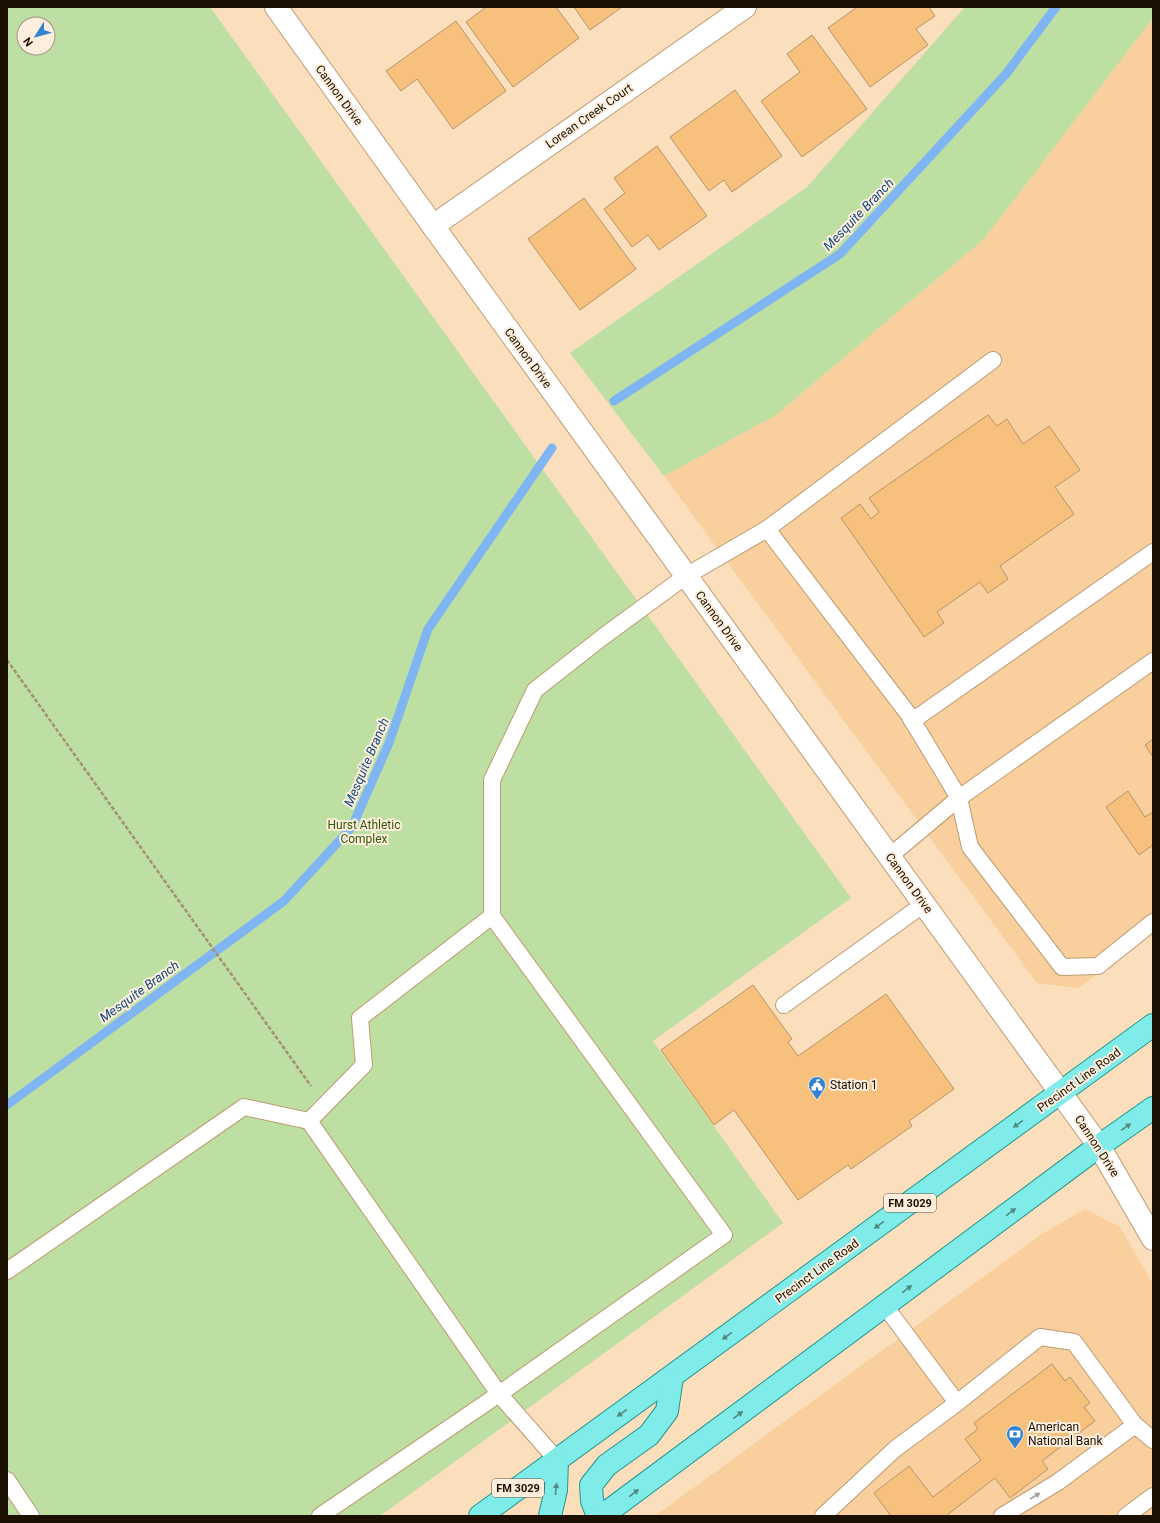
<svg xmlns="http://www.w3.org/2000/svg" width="1160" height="1523" font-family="Roboto,sans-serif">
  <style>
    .built { fill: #f8cf9d }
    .green { fill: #bddfa1; fill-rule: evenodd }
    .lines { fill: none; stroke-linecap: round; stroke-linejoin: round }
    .stream { stroke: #7eb5f2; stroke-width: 9 }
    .building { fill: #f7c07d; stroke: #b6946b }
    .service-casing { stroke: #bd9b72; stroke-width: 18 }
    .minor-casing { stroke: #bd9b72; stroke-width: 24 }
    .tertiary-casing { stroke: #bd9b72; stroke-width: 24 }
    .primary-casing { stroke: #24978f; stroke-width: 24 }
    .path { stroke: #a68f74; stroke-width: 2.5; stroke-dasharray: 4 2; stroke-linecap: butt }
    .service { stroke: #fff; stroke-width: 16 }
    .minor { stroke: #fff; stroke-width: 22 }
    .tertiary { stroke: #fff; stroke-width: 22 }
    .primary { stroke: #7fece9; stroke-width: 22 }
    .oneway { fill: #528981 }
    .oneway2 { fill: #a49f9a }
    .labels { text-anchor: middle; stroke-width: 4; stroke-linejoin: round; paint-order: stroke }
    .shield { fill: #fdeedd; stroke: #605344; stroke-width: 1 }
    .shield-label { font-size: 11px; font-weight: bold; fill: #1c1002 }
    .street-label { font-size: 12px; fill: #1c1002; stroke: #fdeedd }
    .park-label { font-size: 12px; fill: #35580b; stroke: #fdeedd }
    .poi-label { font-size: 12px; fill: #1c1002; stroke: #fdeedd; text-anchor: start }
    .water-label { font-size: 13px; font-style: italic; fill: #124b82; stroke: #fdeedd }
  </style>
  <rect width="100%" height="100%" fill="#fbdebb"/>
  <g class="built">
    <polygon points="1153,18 1153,933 1078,988 1037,983 664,476 776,415 984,239"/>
    <polygon points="1085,1209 1120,1227 1153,1284 1153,1516 655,1516 1042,1234"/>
  </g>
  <g class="green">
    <path d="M7,7H210L851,898L653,1041L783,1223L380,1516H7ZM24,24H48V48H24Z"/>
    <polygon points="965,7 1153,7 1153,18 984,239 776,415 664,476 570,353 807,187"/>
  </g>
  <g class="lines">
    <g class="stream">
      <polyline points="614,401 840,254 1006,74 1056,7"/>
      <polyline points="7,1105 284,901 352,827 389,743 428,629 552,448"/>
    </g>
  </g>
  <g class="building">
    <polygon points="486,7 556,7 579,38 513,87 466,22"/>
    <polygon points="574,7 622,7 590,30"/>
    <polygon points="857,7 929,7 935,16 916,29 928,45 870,87 828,28"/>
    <polygon points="456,21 506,91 453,129 417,79 401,91 386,71"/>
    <polygon points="812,35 867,109 802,157 761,101 800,72 787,54"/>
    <polygon points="735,90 782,156 732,192 724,180 709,191 670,137"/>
    <polygon points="657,146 707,216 659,250 648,235 632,247 604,209 625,193 614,178"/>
    <polygon points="584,198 636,269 580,310 528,239"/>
    <polygon points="988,415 997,426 1007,419 1023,444 1049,426 1080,470 1055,487 1074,514 1000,566 1008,579 988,593 980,582 937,612 944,623 924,637 841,518 860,504 871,519 879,512 869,498"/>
    <polygon points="1153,739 1153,757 1145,745"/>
    <polygon points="1128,791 1145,817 1153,812 1153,845 1139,855 1106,807"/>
    <polygon points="753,985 792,1039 788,1042 798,1056 886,994 954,1089 909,1121 912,1126 851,1169 848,1165 798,1200 734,1110 714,1125 661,1050"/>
    <polygon points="1052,1364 1065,1381 1070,1377 1090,1403 1084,1407 1095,1421 1042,1461 1048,1469 1010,1498 995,1478 947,1515 947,1516 891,1516 874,1493 909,1466 933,1497 981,1460 965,1439 978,1429 974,1423"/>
  </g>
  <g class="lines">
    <g class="service-casing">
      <g id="service">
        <polyline points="767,529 993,360"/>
        <polyline points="1153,661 959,798 970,847 1062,967 1098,966 1153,922"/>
        <polyline points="912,721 1153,552"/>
        <polyline points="784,1005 924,904"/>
        <polyline points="309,1121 499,1394 320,1516"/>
        <polyline points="7,1271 244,1107 309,1121 364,1065 360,1018 492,916"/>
        <polyline points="957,1403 1040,1337 1074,1342 1135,1425 1153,1440"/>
        <polyline points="557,1460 499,1394 724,1235 492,916 492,780 535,690 604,636 686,576 767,529 909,715 959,798 890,856"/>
        <polyline points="7,1480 31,1516"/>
        <polyline points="823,1516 895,1449 957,1403 885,1306"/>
        <polyline points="1002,1516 1058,1482 1135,1425"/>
        <polyline points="1126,1516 1153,1496"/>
      </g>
    </g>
    <g class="minor-casing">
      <polyline id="minor" points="433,226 745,7"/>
    </g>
    <g class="tertiary-casing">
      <polyline id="tertiary" points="276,7 433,226 1099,1146 1153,1239"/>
    </g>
    <g class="primary-casing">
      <g id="primary">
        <polyline points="480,1516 1153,1025"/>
        <polyline points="550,1516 556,1490 557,1460"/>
        <polyline points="598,1516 592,1501 591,1485 607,1465 649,1435 667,1411 672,1377"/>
        <polyline points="602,1516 1099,1146 1153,1108"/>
      </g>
    </g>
    <polyline class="path" points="7,660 311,1086"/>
    <use href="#service" class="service"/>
    <use href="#minor" class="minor"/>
    <use href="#tertiary" class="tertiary"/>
    <use href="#primary" class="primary"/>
  </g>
  <defs><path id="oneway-solid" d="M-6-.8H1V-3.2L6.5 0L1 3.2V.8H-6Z"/></defs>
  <g class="oneway">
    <use href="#oneway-solid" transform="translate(1018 1124) rotate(144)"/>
    <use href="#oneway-solid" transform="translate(1126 1127) rotate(-35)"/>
    <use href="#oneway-solid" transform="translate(1011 1212) rotate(-37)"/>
    <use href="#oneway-solid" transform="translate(879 1225) rotate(144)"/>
    <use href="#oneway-solid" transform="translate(907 1289) rotate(-37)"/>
    <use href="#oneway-solid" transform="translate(727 1336) rotate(144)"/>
    <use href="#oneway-solid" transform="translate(622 1413) rotate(144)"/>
    <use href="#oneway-solid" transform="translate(738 1415) rotate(-37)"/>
    <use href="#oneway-solid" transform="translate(556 1489) rotate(-84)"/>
    <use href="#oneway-solid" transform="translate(634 1493) rotate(-37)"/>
  </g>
  <use class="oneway2" href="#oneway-solid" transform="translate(1035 1496) rotate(-31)"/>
  <defs>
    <g id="civic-pin" transform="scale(0.9)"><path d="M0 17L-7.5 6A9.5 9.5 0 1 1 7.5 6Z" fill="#3381d1" stroke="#fdeedd"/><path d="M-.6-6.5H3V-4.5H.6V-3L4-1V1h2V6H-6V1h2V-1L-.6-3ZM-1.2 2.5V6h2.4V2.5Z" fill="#fff"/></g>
    <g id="bank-pin" transform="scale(0.9)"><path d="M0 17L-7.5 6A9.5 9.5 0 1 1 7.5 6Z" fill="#3381d1" stroke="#fdeedd"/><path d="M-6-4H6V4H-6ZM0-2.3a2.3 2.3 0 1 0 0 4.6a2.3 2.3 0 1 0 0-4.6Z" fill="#fff"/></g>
  </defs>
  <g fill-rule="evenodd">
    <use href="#civic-pin" x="817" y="1085"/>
    <use href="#bank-pin" x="1015" y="1434"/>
  </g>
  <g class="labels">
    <g class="shield">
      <rect x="884" y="1194" width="52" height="18" rx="3"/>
      <rect x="492" y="1479" width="52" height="18" rx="3"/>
    </g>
    <g class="shield-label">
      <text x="910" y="1207">FM 3029</text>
      <text x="518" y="1492">FM 3029</text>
    </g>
    <g class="street-label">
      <text transform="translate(339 95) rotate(54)" y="4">Cannon Drive</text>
      <text transform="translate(589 116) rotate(-35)" y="4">Lorean Creek Court</text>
      <text transform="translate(528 358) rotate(54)" y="4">Cannon Drive</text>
      <text transform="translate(719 621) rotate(54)" y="4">Cannon Drive</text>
      <text transform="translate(909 883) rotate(54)" y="4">Cannon Drive</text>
      <text transform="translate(1079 1080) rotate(-36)" y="4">Precinct Line Road</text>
      <text transform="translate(1097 1146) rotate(57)" y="4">Cannon Drive</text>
      <text transform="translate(817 1271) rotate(-36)" y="4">Precinct Line Road</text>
    </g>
    <g class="park-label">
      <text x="364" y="829">Hurst Athletic<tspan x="364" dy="14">Complex</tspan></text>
    </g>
    <g class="poi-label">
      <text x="830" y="1089">Station 1</text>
      <text x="1028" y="1431">American<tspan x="1028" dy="14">National Bank</tspan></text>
    </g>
    <g class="water-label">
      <text transform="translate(858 214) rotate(-46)" y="5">Mesquite Branch</text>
      <text transform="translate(366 762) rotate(-67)" y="5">Mesquite Branch</text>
      <text transform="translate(139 991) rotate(-36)" y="5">Mesquite Branch</text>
    </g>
  </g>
  <rect width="1160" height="1523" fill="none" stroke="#1c1002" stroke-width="16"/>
  <g transform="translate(36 36) rotate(234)"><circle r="19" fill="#fdeedd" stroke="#a39585"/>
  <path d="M0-3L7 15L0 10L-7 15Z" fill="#3381d1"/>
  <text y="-6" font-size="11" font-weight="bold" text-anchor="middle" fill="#1c1002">N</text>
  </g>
</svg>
